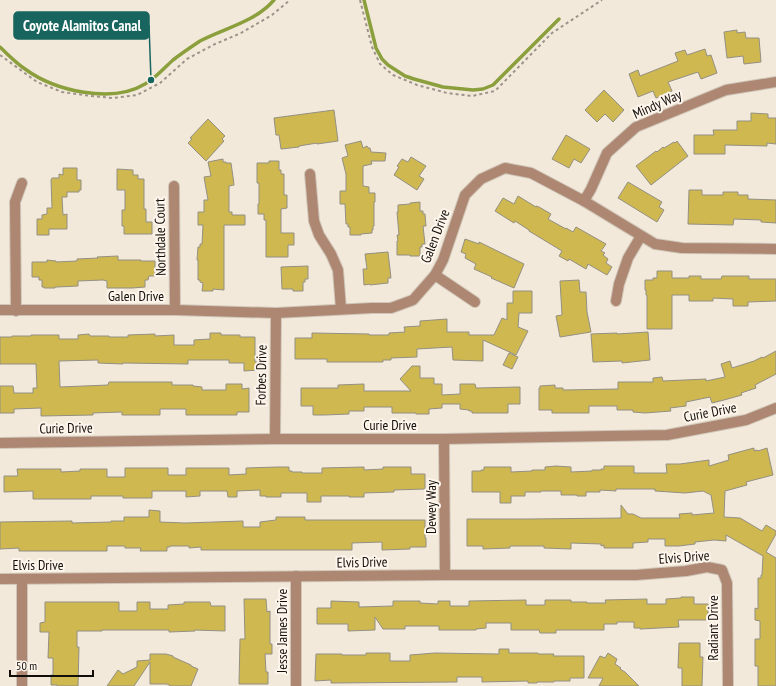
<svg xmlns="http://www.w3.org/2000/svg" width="776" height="686" font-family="'PT Sans Narrow',sans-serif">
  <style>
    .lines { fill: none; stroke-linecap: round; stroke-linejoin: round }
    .stream { stroke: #8b9f3d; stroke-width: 3.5 }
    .building { fill: #cfb850; stroke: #939082 }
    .street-casing { stroke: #cfc6b9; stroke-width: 12 }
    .path { stroke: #9c948a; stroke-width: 2; stroke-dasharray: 3 3; stroke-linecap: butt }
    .street { stroke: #ad8771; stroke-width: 10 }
    .labels { text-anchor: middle; stroke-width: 4; stroke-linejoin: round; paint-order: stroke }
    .street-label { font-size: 14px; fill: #110d09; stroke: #fef6ec }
    .leader { fill: none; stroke: #18655f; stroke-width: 1.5 }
    .callout-dot { fill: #18655f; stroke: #fef6ec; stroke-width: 1.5 }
    .callout { fill: #18655f; stroke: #18655f; stroke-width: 1.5 }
    .callout-label { font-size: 15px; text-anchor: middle; font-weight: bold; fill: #fff }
  </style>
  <rect width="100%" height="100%" fill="#f3e9db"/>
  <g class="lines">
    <g class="stream">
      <polyline points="364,0 376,48 382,59 388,65 405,76 414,79 443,87 473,90 483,89 493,85 559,19"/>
      <path d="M0,47C8,55 16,63 25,69C55,91 112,104 145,84C156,78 164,68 173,60C182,53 191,47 200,41C225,28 255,22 274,0"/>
    </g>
  </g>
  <g class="building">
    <polygon points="737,30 737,33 745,32 746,38 759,38 761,62 744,64 743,56 727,58 724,32"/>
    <polygon points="705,49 707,56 711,55 717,73 701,79 698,72 668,82 672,91 656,98 653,91 638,97 629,74 638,70 640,76 678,61 675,53 685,50 687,55"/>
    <polygon points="604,90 624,110 613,122 605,114 597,122 585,110"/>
    <polygon points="334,110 338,141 317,144 317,143 299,146 299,147 281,149 279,135 276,135 274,118"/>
    <polygon points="751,113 768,114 768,118 776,118 776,144 767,143 767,146 725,145 725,154 694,154 694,135 714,135 713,130 737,130 737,121 751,121"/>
    <polygon points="208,119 225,136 222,139 224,141 206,161 188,143 192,139 190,138"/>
    <polygon points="566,135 590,149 581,163 574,159 569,168 552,159"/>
    <polygon points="361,141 363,148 367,146 368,148 370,148 371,152 386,153 385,161 371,161 372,164 363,166 363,186 369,187 369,193 375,193 375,202 374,202 374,226 373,226 373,230 372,230 372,233 361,234 361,235 350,235 350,227 348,227 348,224 346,224 345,204 340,204 340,191 346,191 346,174 342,158 348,156 345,145"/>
    <polygon points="677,141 688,156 651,185 636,166 656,151 657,152 663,147 664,148 674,142 675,143"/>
    <polygon points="411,157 426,166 419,176 424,179 417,190 394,175 399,167 397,166 402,159 408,162"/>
    <polygon points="223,159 223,162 226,162 226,163 231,163 233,177 234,185 229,186 229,212 232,212 232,215 245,215 245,225 224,225 224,290 213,289 213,291 202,291 203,283 200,282 200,280 198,280 198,260 197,260 198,247 200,247 200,244 202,244 203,225 198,225 198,212 204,212 204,200 208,200 204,177 211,176 208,162"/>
    <polygon points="269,161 279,161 279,170 281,170 281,174 284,174 284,195 287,195 287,208 281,209 281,233 294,233 294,245 288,245 288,257 266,257 266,220 264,220 264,214 258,214 258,204 259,204 259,183 257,183 257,163 269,163"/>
    <polygon points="63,168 77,168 77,180 81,180 81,190 79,190 79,192 67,192 67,197 62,197 63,215 67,214 67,229 49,229 49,235 37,235 37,219 42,219 42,215 47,214 47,208 52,208 51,180 52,178 59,178 59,174 63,175"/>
    <polygon points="117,169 133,170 133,175 138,175 138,179 144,179 144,209 146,209 146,222 152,222 152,234 124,234 124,226 122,226 122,210 125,210 125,190 117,190"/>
    <polygon points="628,182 662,202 659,207 664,210 657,222 618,198"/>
    <polygon points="689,190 702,190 702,195 723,195 723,192 738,192 738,195 748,195 748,199 776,200 776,223 761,222 761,220 734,219 733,225 688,224"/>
    <polygon points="518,196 536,207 536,206 539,207 551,214 548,219 566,229 566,228 573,232 576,227 606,244 601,251 605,253 603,255 608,259 606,263 612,267 607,275 588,264 586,269 569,259 568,261 559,256 562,251 529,231 529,230 515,221 514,223 495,211 503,198 514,204"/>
    <polygon points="420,202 420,211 423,211 423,214 425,214 426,226 423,226 425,244 422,244 422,247 420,247 420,256 410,256 410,255 397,255 397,241 398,241 397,235 399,235 397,212 398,212 398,205 410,204 410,203"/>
    <polygon points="465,239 479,244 479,242 524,264 514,288 498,281 491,278 492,277 474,269 476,264 465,258 466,254 461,252"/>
    <polygon points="388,252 391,278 388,278 388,283 370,285 370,284 364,285 363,269 367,269 365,254"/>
    <polygon points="118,256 118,260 141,260 141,261 155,261 155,276 149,276 148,280 145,280 145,287 132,288 107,288 107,281 103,280 78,281 78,286 57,287 55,287 55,288 44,288 44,287 42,287 42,280 39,280 39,277 32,277 32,262 47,262 47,260 56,261 56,262 77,261 77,259 98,258 97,257"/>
    <polygon points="308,266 308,279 305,279 305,282 303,282 303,291 293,291 293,289 282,289 281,267"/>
    <polygon points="657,271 672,271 672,278 689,278 689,276 701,276 701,279 721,279 722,276 749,276 749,279 776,279 776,301 748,302 748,306 733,306 733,299 713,298 713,301 689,301 689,295 672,295 672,329 647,329 647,295 646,295 646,290 645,290 645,280 653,280 653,278 657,278"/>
    <polygon points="579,280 580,292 586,292 587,312 591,332 560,337 556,316 562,315 560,281"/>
    <polygon points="513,291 532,291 532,313 519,313 518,327 528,331 516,355 483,340 483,361 453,360 452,347 417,349 417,357 391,358 391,360 383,360 383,362 327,362 327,359 295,359 295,338 312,338 312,333 369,334 369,335 389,335 389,333 405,332 404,327 420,326 420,321 447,319 447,332 469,332 469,335 494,335 502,318 507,320 507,303 513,303"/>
    <polygon points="648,332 650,360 622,363 622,361 593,362 591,334 617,333 617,334"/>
    <polygon points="210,333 221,333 221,335 240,335 240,337 255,337 255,362 259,362 259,370 244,371 244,363 229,363 229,360 188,360 188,364 123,363 123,364 98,363 98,360 59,361 60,387 108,385 109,382 172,382 172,385 193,385 193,386 202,387 202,390 226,390 226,384 242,384 242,389 249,388 249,412 237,412 237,415 186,415 186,409 160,409 160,415 122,415 122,412 93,413 93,415 41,416 41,408 14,409 14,413 0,413 0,386 13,386 14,393 33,393 33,388 37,388 36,364 0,364 0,337 12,337 12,336 31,336 31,335 59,335 59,339 78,339 78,335 89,334 90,336 109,336 109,337 128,337 128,335 155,334 155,336 174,335 174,345 194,345 194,340 210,339"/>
    <polygon points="776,351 776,374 755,385 756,388 741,393 742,395 724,400 712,403 710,397 686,402 686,406 670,408 671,411 645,413 633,412 633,410 617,410 617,406 589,406 589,413 552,413 552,410 539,410 539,388 540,388 540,386 555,385 555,388 563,388 563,390 618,389 618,382 653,382 653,378 662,377 663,381 706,379 706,381 725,377 721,364 730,361 732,368 754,361 762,357 763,358"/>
    <polygon points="509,353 518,357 512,369 503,365"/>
    <polygon points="412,366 420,366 420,378 434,378 434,384 442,384 442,395 460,394 460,384 475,384 476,388 520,387 520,404 508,404 508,413 472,413 472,411 469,411 469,410 460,409 460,404 442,404 442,408 429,409 429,414 416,414 416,413 392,413 392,407 364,407 364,411 349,411 349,414 325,415 313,415 313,406 301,406 301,388 338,388 338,385 364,384 364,391 411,391 400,379"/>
    <polygon points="754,448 754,451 757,450 758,451 767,448 773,475 746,482 747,485 725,491 724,517 740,518 762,531 766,525 776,531 776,534 766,552 776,558 776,686 758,686 758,666 755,666 755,639 760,639 760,621 755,620 755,608 758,609 758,578 761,578 761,575 762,575 763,556 726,535 726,541 714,540 695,542 695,544 679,546 665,546 665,539 648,539 648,542 633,543 633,548 604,548 604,545 601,546 601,544 571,543 571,549 544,548 544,546 510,546 510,548 483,549 483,546 467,546 467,519 529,519 621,518 621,505 628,514 633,514 641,518 680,518 679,514 692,513 692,515 714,513 711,495 703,491 685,493 655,491 655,489 616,489 616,491 600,490 600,492 586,492 586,496 577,496 577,495 561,495 561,491 541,491 541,492 525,492 525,496 511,496 511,503 500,503 500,492 472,492 472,471 481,471 481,470 484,470 484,467 511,467 511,472 532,471 532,470 545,470 545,467 556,466 571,467 571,472 592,471 592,470 601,470 601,469 604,469 604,466 634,466 634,473 667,473 666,464 680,464 709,460 709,466 729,460 728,455"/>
    <polygon points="277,467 289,467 289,471 292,471 292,472 302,472 302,473 322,473 322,468 364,467 364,470 383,469 383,467 411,467 411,474 425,474 425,489 394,490 394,492 364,493 364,497 349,497 349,496 321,496 321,502 307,502 307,493 281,493 281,497 266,497 266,496 260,496 260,490 237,491 237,497 228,497 227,491 200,491 200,496 186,497 186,491 152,491 152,498 123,498 123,496 91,496 91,499 33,499 33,491 4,492 4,476 18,476 17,469 61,469 61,472 80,471 80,469 107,469 107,477 125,477 125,468 168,468 168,475 186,475 186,468 229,468 229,475 246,474 246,468"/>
    <polygon points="149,510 160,511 160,522 185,523 243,521 243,527 260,527 260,522 276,520 276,517 305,517 305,520 425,520 425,538 426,538 426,547 410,547 410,549 382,550 382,542 352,543 352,550 201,550 201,547 189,548 189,546 170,546 170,547 167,547 167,551 140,551 141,548 125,548 125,546 107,546 107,551 19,551 19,548 0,549 0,522 72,521 72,523 111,522 111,521 124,521 124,517 149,517"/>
    <polygon points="681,597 694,597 694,604 708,604 708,620 678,620 679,627 640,629 640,628 634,628 634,622 617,622 617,624 604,624 604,630 556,630 556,633 540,633 539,630 511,630 511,623 486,623 486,628 476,629 476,630 439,630 439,626 405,626 405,629 383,629 375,617 375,630 348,631 348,624 317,624 317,608 331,608 331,601 359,602 359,607 393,606 393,601 420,601 420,603 438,604 438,601 450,601 450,606 469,606 469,601 526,600 526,605 545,605 545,600 571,600 571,602 587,602 587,603 606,603 605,600 647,599 647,604 666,604 666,599 681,598"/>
    <polygon points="244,599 266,599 267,612 270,611 270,644 272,644 272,654 265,654 266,672 268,672 268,684 239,684 240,639 245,639"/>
    <polygon points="45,602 119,602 119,611 137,611 137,602 150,602 150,609 168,609 168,605 184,604 184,602 210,602 211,606 225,606 225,631 195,630 195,631 169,632 169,630 102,630 102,631 77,631 77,647 79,647 78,686 57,686 57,685 51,685 51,675 53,675 53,658 48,658 49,632 40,632 40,623 45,622"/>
    <polygon points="679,643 700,643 700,657 703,657 702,686 682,686 682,668 678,668"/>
    <polygon points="499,649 509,649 509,653 538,653 538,654 554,654 553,656 584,656 584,678 570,678 570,681 554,681 554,682 537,682 537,683 528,683 528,681 482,682 482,677 457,677 457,682 331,683 331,680 315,681 316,654 342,654 342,655 366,655 366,653 390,653 390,661 410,661 410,655 435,653 499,654"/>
    <polygon points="608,653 617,659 615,664 621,668 620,669 625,672 639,686 599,686 603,678 588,678 600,656 605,658"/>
    <polygon points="150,654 166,654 173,656 173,657 191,665 191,666 198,669 191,686 171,686 167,684 150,684 150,662 134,686 107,686 118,670 123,674 137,667 137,661 150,660"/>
  </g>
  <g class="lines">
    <g class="street-casing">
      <g id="street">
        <polyline points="310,174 314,221 319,235 331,254 338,270 341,309"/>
        <polyline points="174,186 175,310"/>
        <polyline points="584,201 591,189 607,153 636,127 726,90 776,82"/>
        <polyline points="435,275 475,302"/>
        <polyline points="616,301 619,284 628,258 641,236"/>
        <polyline points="0,310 175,310 276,313 372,308 391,308 413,300 435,275 443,260 465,195 481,179 505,168 531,173 584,201 655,244 682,248 776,249"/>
        <polyline points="16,311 15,202 22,183"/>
        <polyline points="275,439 276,313"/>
        <polyline points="444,439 445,575"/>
        <polyline points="0,443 275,439 444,439 667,435 746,420 776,408"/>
        <polyline points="296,576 296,686"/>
        <polyline points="0,579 445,575 636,575 686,571 707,567 722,570 727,583 728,686"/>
        <polyline points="22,580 22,686"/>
      </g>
    </g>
    <g class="path">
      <polyline points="360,0 372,47 380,64 393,75 417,85 447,93 472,96 495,91 552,33 602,0"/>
      <polyline points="0,55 37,82 62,92 91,96 113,98 137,95 160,83 187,59 213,45 241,33 272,15 290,0"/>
    </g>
    <use href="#street" class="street"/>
  </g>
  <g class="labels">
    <g class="street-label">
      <text transform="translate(657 104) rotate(-24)" y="5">Mindy Way</text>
      <text transform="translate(435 236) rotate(-69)" y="5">Galen Drive</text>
      <text transform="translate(160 237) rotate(-91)" y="5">Northdale Court</text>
      <text x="136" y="301">Galen Drive</text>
      <text transform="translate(261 375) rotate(-89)" y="5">Forbes Drive</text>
      <text transform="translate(710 412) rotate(-11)" y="5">Curie Drive</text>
      <text x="390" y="430">Curie Drive</text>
      <text transform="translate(66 428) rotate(-1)" y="5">Curie Drive</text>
      <text transform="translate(431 507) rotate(-90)" y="5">Dewey Way</text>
      <text transform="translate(684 557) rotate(-4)" y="5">Elvis Drive</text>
      <text transform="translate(362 562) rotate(-1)" y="5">Elvis Drive</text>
      <text x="38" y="570">Elvis Drive</text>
      <text transform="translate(713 628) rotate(-90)" y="5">Radiant Drive</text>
      <text transform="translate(282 631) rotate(-90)" y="5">Jesse James Drive</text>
    </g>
  </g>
  <path class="leader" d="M151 80L149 25"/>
  <circle class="callout-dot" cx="151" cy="80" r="4"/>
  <rect class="callout" x="14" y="12" width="135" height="27" rx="4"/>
  <g class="callout-label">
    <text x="82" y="31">Coyote Alamitos Canal</text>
  </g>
  <path d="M10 670v6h83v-6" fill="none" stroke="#110d09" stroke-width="2"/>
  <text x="16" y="670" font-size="12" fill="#110d09" stroke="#fef6ec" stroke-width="3" paint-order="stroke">50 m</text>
</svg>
